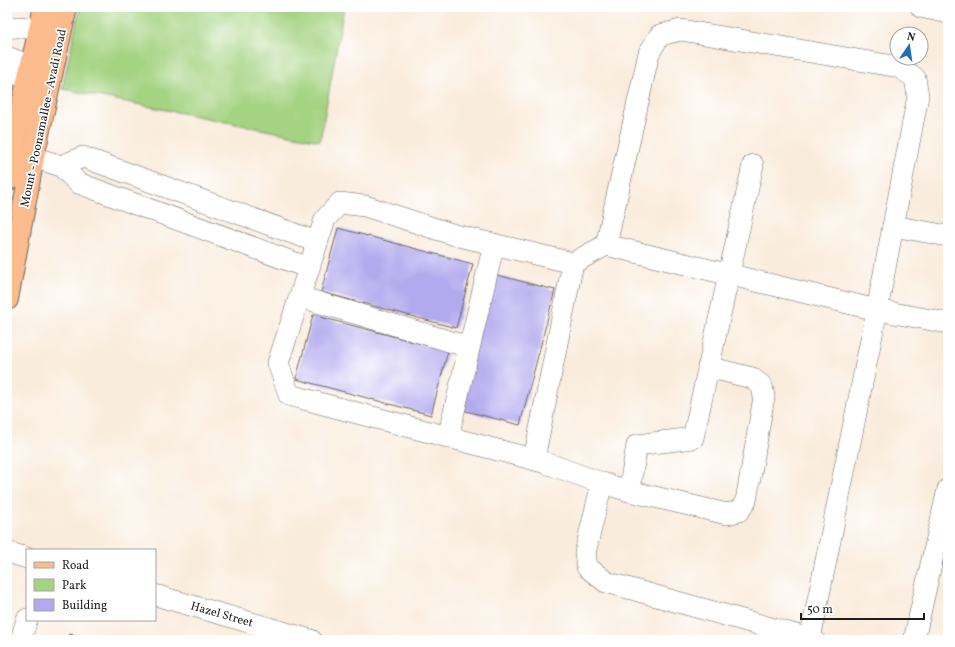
<svg xmlns="http://www.w3.org/2000/svg" width="955" height="647" font-family="Vollkorn,serif">
  <style>
    .green { fill: #a4d381; stroke: #60784e }
    .building { fill: #b2a9ee }
    .lines { fill: none; stroke-linecap: round; stroke-linejoin: round }
    .minor-casing { stroke: #69655f; stroke-width: 22 }
    .major-casing { stroke: #69655f; stroke-width: 24 }
    .minor { stroke: #fff; stroke-width: 21 }
    .major { stroke: #fbbb8c; stroke-width: 22 }
    .labels { text-anchor: middle; stroke-width: 3.5; stroke-linejoin: round; paint-order: stroke }
    .street-label { font-size: 12px; fill: #1c1c1c; stroke: #fff }
  </style>
  <rect width="100%" height="100%" fill="#fff"/>
  <filter id="ink" filterUnits="userSpaceOnUse"><feTurbulence type="fractalNoise" baseFrequency=".025" numOctaves="2"/><feDisplacementMap in="SourceGraphic" scale="8" xChannelSelector="R" yChannelSelector="G"/><feConvolveMatrix kernelMatrix="1 2 1 2 8 2 1 2 1" color-interpolation-filters="sRGB"/></filter>
  <filter id="wash" filterUnits="userSpaceOnUse"><feTurbulence type="fractalNoise" baseFrequency=".012" numOctaves="4" result="noise"/><feDisplacementMap in="SourceGraphic" scale="16" xChannelSelector="R" yChannelSelector="G"/><feGaussianBlur stdDeviation="0.9" result="paint"/><feColorMatrix in="noise" values="0 0 0 0 0 0 0 0 0 0 0 0 0 0 0 0 0 1.4 0 .05"/><feComposite in="paint" operator="in"/></filter>
  <g filter="url(#wash)">
    <rect width="100%" height="100%" fill="#f9ecdc"/>
    <polygon class="green" points="80,7 344,7 320,141 62,89"/>
    <g id="blocks">
      <g class="building">
        <polygon points="338,228 473,264 456,328 321,292"/>
        <polygon points="493,274 555,290 520,425 458,409"/>
        <polygon points="313,315 448,351 431,415 296,379"/>
        <polygon points="948,531 948,566 939,564"/>
        <polygon points="70,634 90,640 68,640"/>
      </g>
    </g>
  </g>
  <g filter="url(#ink)">
    <use href="#blocks" fill-opacity="0" stroke="#69655f" stroke-width="1"/>
    <g class="lines">
      <g class="minor-casing">
        <g id="minor">
          <polyline points="921,7 948,13"/>
          <path d="M7,28C20,26 28,27 39,32"/>
          <polyline points="7,57 31,66"/>
          <polyline points="7,73 29,76 46,79"/>
          <polyline points="33,157 61,166 78,183 309,268"/>
          <polyline points="61,166 83,157 317,242"/>
          <polyline points="893,226 948,236"/>
          <polyline points="606,245 649,53 660,35 681,30 899,67 915,78 918,96 877,310 810,639"/>
          <polyline points="300,297 469,347"/>
          <polyline points="448,437 494,244"/>
          <polyline points="534,459 573,263"/>
          <polyline points="602,483 629,491 637,445 693,438 753,165"/>
          <polyline points="629,491 727,514 739,511 746,501 764,397 762,386 752,378 708,367"/>
          <polyline points="7,552 27,558"/>
          <polyline points="155,595 311,640"/>
          <polyline points="21,640 27,619"/>
          <polyline points="814,640 606,582 587,567 585,553 602,483 543,462 289,395 278,363 325,219 340,203 365,206 455,235 573,263 606,245 877,310 948,323"/>
          <polyline points="914,640 948,489"/>
        </g>
      </g>
      <g class="major-casing">
        <g id="major">
          <polyline points="7,180 15,138 45,7"/>
          <polyline points="7,299 33,157 66,7"/>
        </g>
      </g>
      <use href="#minor" class="minor"/>
      <use href="#major" class="major"/>
    </g>
  </g>
  <g class="labels">
    <g class="street-label">
      <text transform="translate(43 118) rotate(-78)" y="4">Mount - Poonamallee - Avadi Road</text>
      <text transform="translate(222 614) rotate(16)" y="4">Hazel Street</text>
    </g>
  </g>
  <rect width="955" height="647" fill="none" stroke="#fff" stroke-width="24"/>
  <rect x="26" y="549" width="130" height="72" fill="#ffffff" stroke="#a4a4a4"/>
  <rect x="34" y="562" width="20" height="6" fill="#fbbb8c" stroke="#a4a4a4"/>
  <text x="62" y="569" font-size="12" fill="#1c1c1c">Road</text>
  <rect x="34" y="579" width="20" height="12" fill="#a4d381" stroke="#a4a4a4"/>
  <text x="62" y="589" font-size="12" fill="#1c1c1c">Park</text>
  <rect x="34" y="599" width="20" height="12" fill="#b2a9ee" stroke="#a4a4a4"/>
  <text x="62" y="609" font-size="12" fill="#1c1c1c">Building</text>
  <g transform="translate(909 46) rotate(13)"><circle r="19" fill="#ffffff" stroke="#a4a4a4"/>
  <path d="M0-3L7 15L0 10L-7 15Z" fill="#1f6fb2"/>
  <text y="-6" font-size="11" font-weight="bold" text-anchor="middle" fill="#1c1c1c">N</text>
  </g>
  <path d="M801 613v6h123v-6" fill="none" stroke="#1c1c1c" stroke-width="2"/>
  <text x="807" y="613" font-size="12" fill="#1c1c1c" stroke="#ffffff" stroke-width="3" paint-order="stroke">50 m</text>
</svg>
